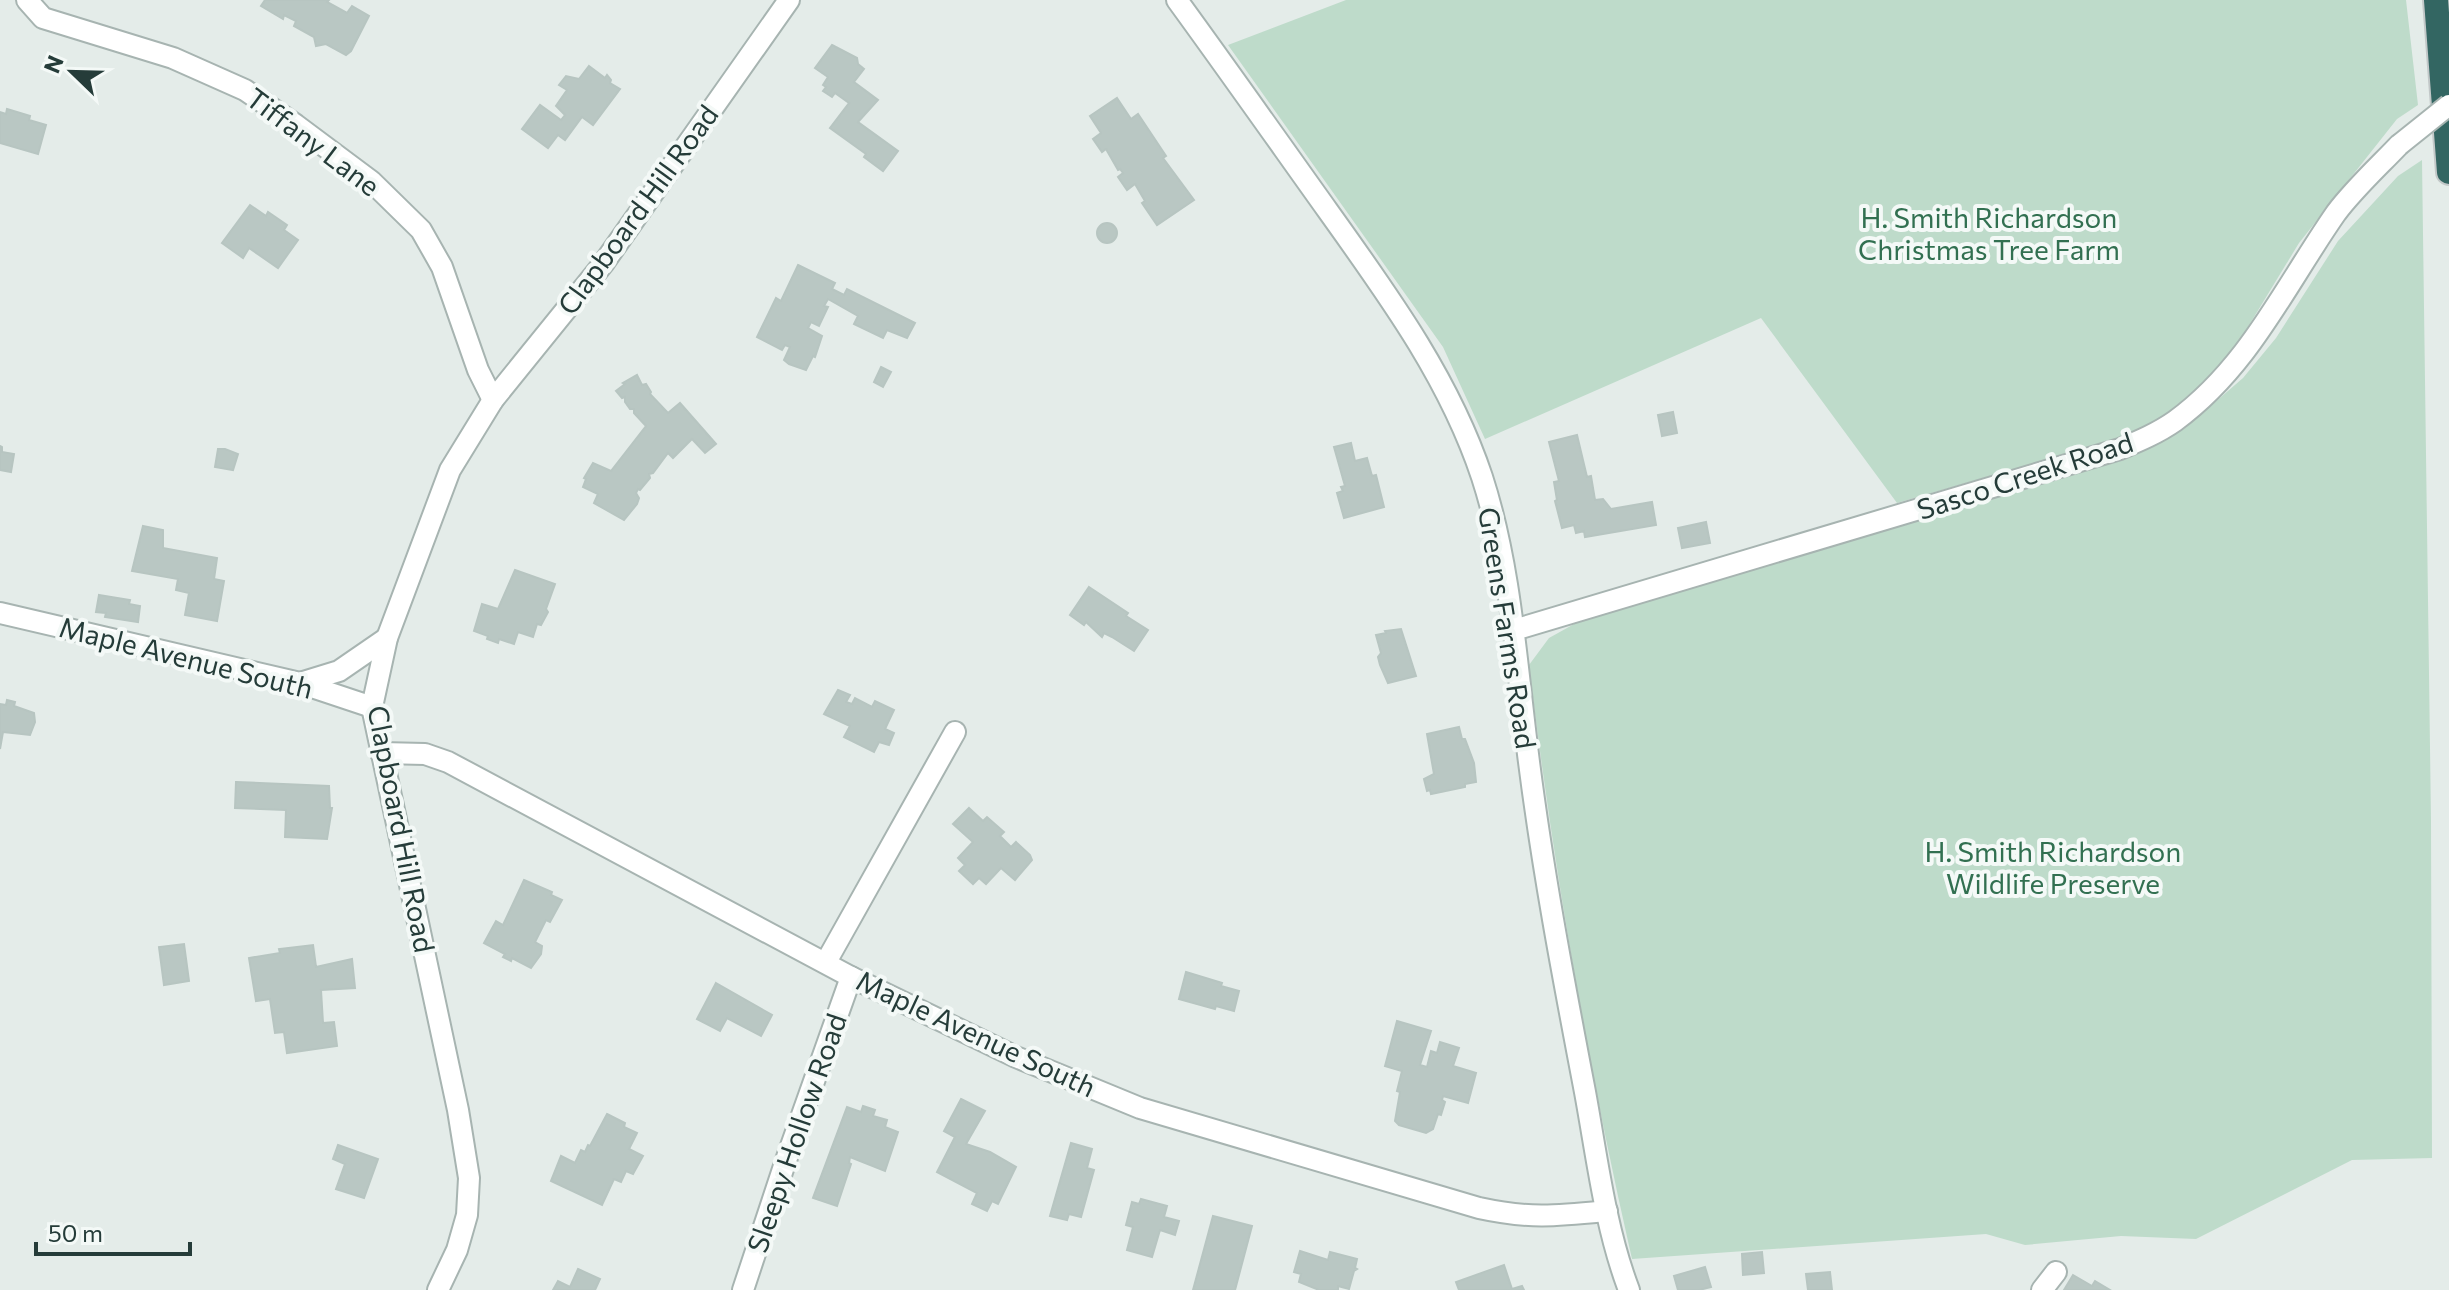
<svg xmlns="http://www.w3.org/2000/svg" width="2449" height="1290" font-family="Commissioner,sans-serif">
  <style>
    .green { fill: #bedbca }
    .building { fill: #b9c7c3; stroke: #b7c5c1; stroke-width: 2 }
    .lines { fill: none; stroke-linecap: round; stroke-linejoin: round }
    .minor-casing { stroke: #a7b4b1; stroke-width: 24 }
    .highway-casing { stroke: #c2c8c8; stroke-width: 28 }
    .minor { stroke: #fff; stroke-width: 20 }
    .highway { stroke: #336662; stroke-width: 24 }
    .minor-bridge-casing { stroke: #a7b4b1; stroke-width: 24; stroke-linecap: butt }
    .minor-bridge { stroke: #fff; stroke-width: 20 }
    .labels { text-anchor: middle; stroke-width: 8; stroke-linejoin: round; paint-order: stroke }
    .street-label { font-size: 28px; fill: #253c39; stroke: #f4f9f7 }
    .park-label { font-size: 28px; fill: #327051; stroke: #f4f9f7 }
  </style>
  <rect width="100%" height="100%" fill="#e4ece9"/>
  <g class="green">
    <polygon points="1346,0 2406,0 2418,105 2397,119 2299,243 2237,345 2213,374 2167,414 2138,433 1897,503 1761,318 1485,439 1443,347 1228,45"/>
    <path d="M2422,160L2431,821L2432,1158L2352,1160L2196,1239L2121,1236L2025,1245L1986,1234L1632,1259C1587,1062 1553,865 1529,665L1549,638L1576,623L2094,468L2184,429L2243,378L2276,338L2338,241L2398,176Z"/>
  </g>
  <g class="building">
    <polygon points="265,0 329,0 327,2 347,13 352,6 369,16 351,51 346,55 326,44 316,46 314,37 294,26 296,21 284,15 283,19 261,6"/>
    <polygon points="832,45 857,58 858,64 864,69 854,82 878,100 858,122 898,151 883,171 864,157 866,154 830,128 849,103 835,93 832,97 823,91 826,87 823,85 828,77 815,68"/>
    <polygon points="589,66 605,78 607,75 611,80 610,83 620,89 593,125 582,117 565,140 558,135 548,148 522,129 540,105 561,120 565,115 556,106 567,90 559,85 566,76 579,79"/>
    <polygon points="1117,98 1131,119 1138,114 1166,156 1163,158 1194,200 1157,225 1142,203 1145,201 1135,184 1127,190 1118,177 1123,173 1120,169 1118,170 1106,149 1102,152 1093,139 1101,133 1090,116"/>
    <polygon points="7,109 30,116 29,120 46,125 38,154 0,143 0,112 6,114"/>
    <polygon points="250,205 266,216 268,212 287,225 284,230 298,240 278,268 249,248 243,258 222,243"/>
    <circle cx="1107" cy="233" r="10"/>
    <polygon points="798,265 835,283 832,289 844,295 847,289 915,323 907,338 887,330 883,338 854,324 858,316 828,299 824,306 828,307 819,326 811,322 808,328 822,336 815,357 813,356 806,370 789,364 784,360 790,347 785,345 782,350 757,337 776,298 781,301"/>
    <polygon points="881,367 891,372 883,387 874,382"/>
    <polygon points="637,375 642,385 646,384 651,392 650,394 668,413 680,403 716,444 705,453 692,439 673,458 668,453 653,473 649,474 650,478 640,490 638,489 636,493 639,498 637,504 624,520 594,503 598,494 583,487 586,479 584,478 593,463 611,471 646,426 634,413 634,409 630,409 625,402 625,397 622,398 616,391 625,384 623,383"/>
    <polygon points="1673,412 1677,433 1662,436 1658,415"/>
    <polygon points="1577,435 1587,477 1591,476 1595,500 1603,499 1611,509 1652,502 1656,525 1585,537 1584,531 1576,533 1574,525 1562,528 1555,501 1557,500 1554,482 1559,481 1549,442"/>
    <polygon points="1351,443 1355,461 1367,458 1372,476 1376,475 1384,507 1344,518 1337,493 1343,491 1341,487 1345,486 1334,447"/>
    <polygon points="0,446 2,447 2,452 14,454 11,472 0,470"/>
    <polygon points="218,449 225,449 238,454 233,470 215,467"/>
    <polygon points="1706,522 1710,543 1682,548 1678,528"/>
    <polygon points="143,526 163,530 163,548 217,558 214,579 224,581 217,621 185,615 189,593 176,590 178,579 132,571"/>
    <polygon points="515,570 555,584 546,609 548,612 541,625 537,624 533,637 518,632 514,644 499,639 498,643 487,639 488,636 474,631 482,604 498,609"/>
    <polygon points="1089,587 1128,613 1126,616 1148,630 1134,651 1112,637 1104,633 1102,637 1086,622 1084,625 1070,615"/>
    <polygon points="99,595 130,600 129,604 140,606 138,622 105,617 106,613 96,612"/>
    <polygon points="1401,629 1416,676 1388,683 1380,665 1378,657 1381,653 1376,635 1386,633 1385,631"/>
    <polygon points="838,690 850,695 846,702 852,704 855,698 872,707 875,701 894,710 885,729 894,733 889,745 879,742 874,752 844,737 850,726 824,714"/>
    <polygon points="7,700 15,702 14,706 34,713 35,722 30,735 3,732 0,749 0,704 6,705"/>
    <polygon points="1459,727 1462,739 1465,739 1474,763 1476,782 1465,784 1465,787 1431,794 1430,790 1427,791 1424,779 1434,774 1427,734"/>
    <polygon points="236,782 329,786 330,808 332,808 327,839 285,837 286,810 235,808"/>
    <polygon points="969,808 983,821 987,817 1004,832 1000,836 1011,847 1016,842 1030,855 1032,860 1015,880 1001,868 986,884 979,878 973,884 959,871 965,865 958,858 973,842 953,824"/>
    <polygon points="524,880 552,892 551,895 562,900 550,922 546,920 535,942 542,946 541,954 531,968 512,958 511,961 503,957 505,954 484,943 496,921 503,925"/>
    <polygon points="184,944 189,981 164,985 159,947"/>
    <polygon points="313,945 316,967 352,959 355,988 321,990 323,1023 334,1022 337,1046 287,1053 284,1032 275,1033 270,999 256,1001 249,958 280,953 279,949"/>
    <polygon points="1186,972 1222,983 1221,986 1239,991 1234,1011 1216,1006 1215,1009 1179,999"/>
    <polygon points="716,983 772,1015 761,1036 727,1018 720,1031 697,1019"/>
    <polygon points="1397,1021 1431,1031 1420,1065 1427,1067 1431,1051 1437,1053 1440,1042 1459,1048 1453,1066 1476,1073 1468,1103 1443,1096 1442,1100 1445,1102 1441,1115 1438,1114 1433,1129 1426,1133 1399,1125 1395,1121 1400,1092 1397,1091 1402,1071 1385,1066"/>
    <polygon points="961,1099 985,1111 966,1144 990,1152 1016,1167 998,1204 992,1201 987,1211 972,1204 977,1193 937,1172 955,1137 944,1131"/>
    <polygon points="863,1106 875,1110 873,1116 887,1120 885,1127 898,1132 885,1171 850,1157 849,1163 851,1164 837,1206 813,1198 847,1107 861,1112"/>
    <polygon points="607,1114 625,1123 624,1127 637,1133 629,1149 643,1156 633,1174 626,1171 621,1182 614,1179 602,1205 551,1181 561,1156 575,1163 581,1150 585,1152 588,1145 590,1146"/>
    <polygon points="1071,1143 1092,1149 1087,1168 1094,1170 1081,1217 1069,1214 1067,1220 1050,1216"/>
    <polygon points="338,1145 378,1159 364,1198 336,1189 345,1164 333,1159"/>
    <polygon points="1141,1199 1167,1206 1164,1217 1179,1221 1175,1235 1160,1230 1152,1257 1127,1250 1133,1227 1126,1225 1132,1202 1139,1204"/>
    <polygon points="1213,1216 1252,1226 1235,1290 1193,1290"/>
    <polygon points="1300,1251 1328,1260 1330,1252 1357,1259 1355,1268 1357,1269 1354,1271 1349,1289 1338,1286 1338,1290 1319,1290 1299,1282 1301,1274 1294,1272"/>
    <polygon points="1762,1252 1764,1273 1743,1275 1742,1254"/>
    <polygon points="1504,1265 1512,1289 1522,1286 1524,1290 1459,1290 1456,1282"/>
    <polygon points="1705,1267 1711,1287 1699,1290 1678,1290 1674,1276"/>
    <polygon points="578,1269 600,1279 595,1290 553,1290 558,1281 570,1287"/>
    <polygon points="1830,1272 1832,1290 1808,1290 1806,1274"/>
    <polygon points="2073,1275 2092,1286 2095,1281 2110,1290 2064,1290"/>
  </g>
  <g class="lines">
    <g class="minor-casing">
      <g id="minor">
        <polyline points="27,0 43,18 173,58 245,90 296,125 371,181 421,230 442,267 478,370 493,400"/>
        <path d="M1177,0C1228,70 1278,141 1328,211C1388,295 1449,378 1482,477C1510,563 1516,657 1527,746C1541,862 1563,977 1585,1092C1597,1157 1605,1227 1629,1290"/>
        <polyline points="0,613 300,683 372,707"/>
        <path d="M1514,630L2120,449C2139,441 2158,433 2175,421C2249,367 2285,286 2336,213C2354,189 2378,167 2399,145"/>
        <polyline points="300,683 339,671 387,638"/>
        <path d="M381,753L425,754L448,762L851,977L1016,1057L1140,1108L1479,1208C1530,1219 1556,1216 1607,1211"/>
        <polyline points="826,962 955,732"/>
        <polyline points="438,1290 457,1250 467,1215 469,1178 458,1110 372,707 387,638 450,470 493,400 603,264 789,0"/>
        <polyline points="743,1290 785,1163 851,977"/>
        <polyline points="2042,1290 2056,1272"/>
      </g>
    </g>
    <g class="highway-casing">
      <polyline id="highway" points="2436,0 2449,172"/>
    </g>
    <use href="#minor" class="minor"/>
    <use href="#highway" class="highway"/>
    <g class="minor-bridge-casing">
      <polyline id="minor-bridge" points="2399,145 2449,105"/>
    </g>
    <use href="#minor-bridge" class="minor-bridge"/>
  </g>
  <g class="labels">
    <g class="street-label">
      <text transform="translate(313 142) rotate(37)" y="10">Tiffany Lane</text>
      <text transform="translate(638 210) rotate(-54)" y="10">Clapboard Hill Road</text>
      <text transform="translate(2025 476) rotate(-18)" y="10">Sasco Creek Road</text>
      <text transform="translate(1507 628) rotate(81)" y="10">Greens Farms Road</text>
      <text transform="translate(186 658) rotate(14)" y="10">Maple Avenue South</text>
      <text transform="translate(401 829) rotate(79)" y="10">Clapboard Hill Road</text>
      <text transform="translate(976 1034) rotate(25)" y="10">Maple Avenue South</text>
      <text transform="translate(797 1133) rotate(-71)" y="10">Sleepy Hollow Road</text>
    </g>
    <g class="park-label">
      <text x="1989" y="228">H. Smith Richardson<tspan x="1989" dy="32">Christmas Tree Farm</tspan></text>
      <text x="2053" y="862">H. Smith Richardson<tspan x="2053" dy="32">Wildlife Preserve</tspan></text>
    </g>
  </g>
  <g transform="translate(72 72) rotate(293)" stroke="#f4f9f7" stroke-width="6" paint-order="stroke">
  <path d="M0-6L14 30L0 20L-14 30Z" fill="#253c39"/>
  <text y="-12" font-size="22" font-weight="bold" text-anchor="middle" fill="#253c39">N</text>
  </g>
  <path d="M36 1242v12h154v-12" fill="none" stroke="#253c39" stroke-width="4"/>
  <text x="48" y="1242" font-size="24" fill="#253c39" stroke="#f4f9f7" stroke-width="6" paint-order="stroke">50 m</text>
</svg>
